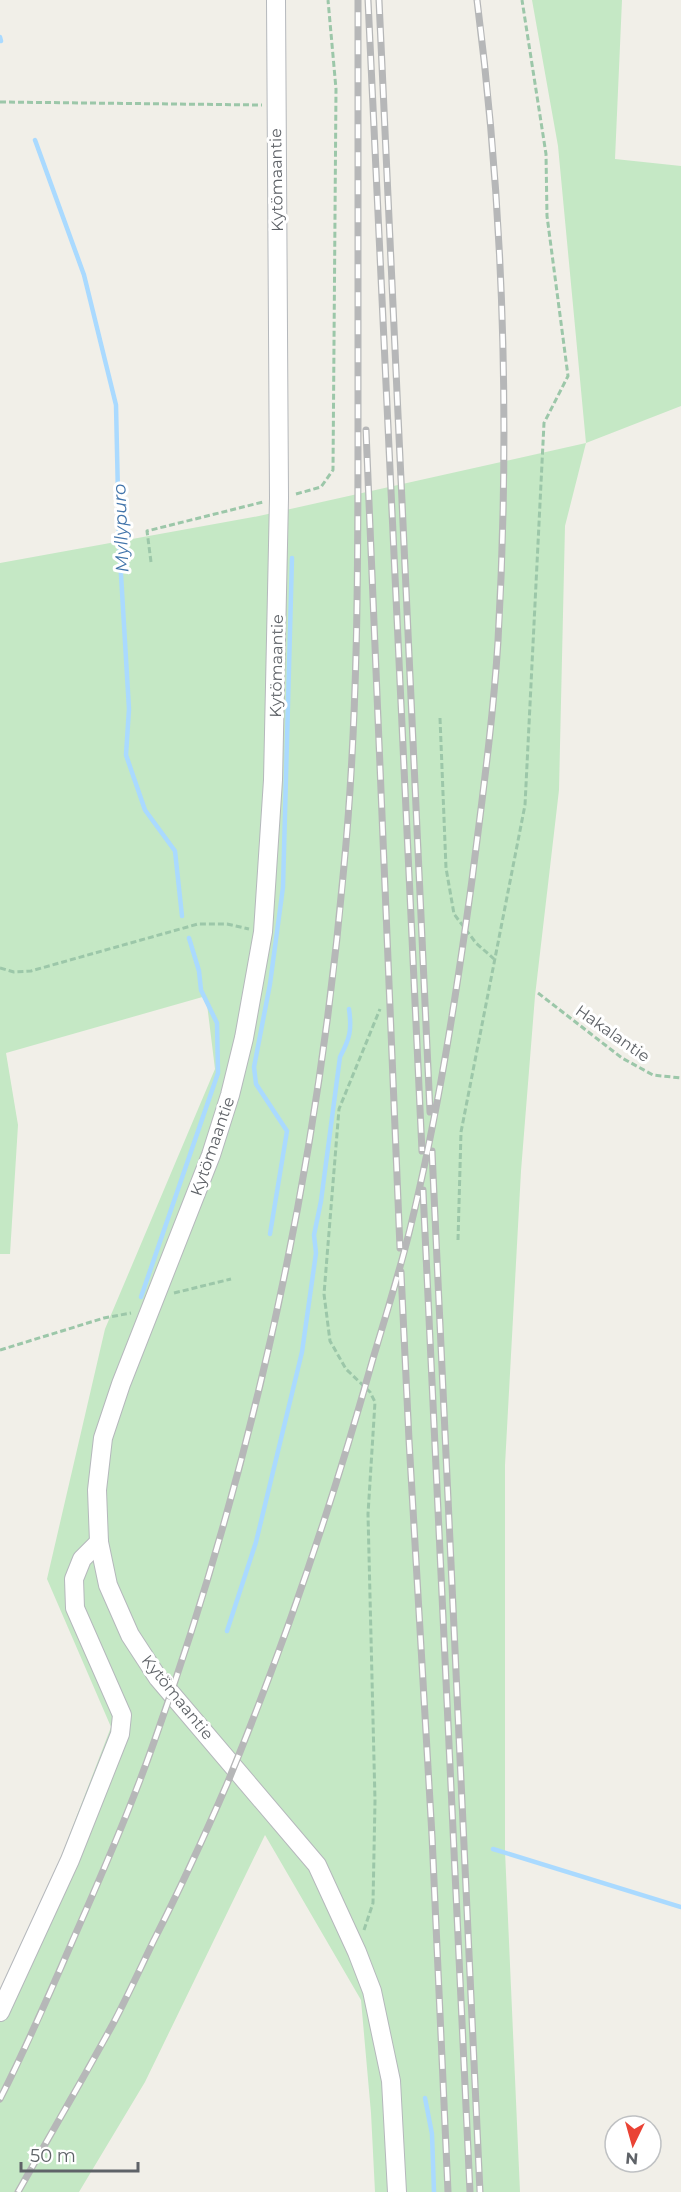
<svg xmlns="http://www.w3.org/2000/svg" width="681" height="2192" font-family="Montserrat,sans-serif">
  <style>
    .green { fill: #c5e8c5 }
    .lines { fill: none; stroke-linecap: round; stroke-linejoin: round }
    .stream { stroke: #aadaff; stroke-width: 4.5 }
    .minor-casing { stroke: #b5b8bc; stroke-width: 20 }
    .path { stroke: #9cc7a9; stroke-width: 3; stroke-dasharray: 6 3; stroke-linecap: butt }
    .minor { stroke: #fff; stroke-width: 18 }
    .rail-casing { stroke: #b6b7b8; stroke-width: 7 }
    .rail { stroke: #fff; stroke-width: 4.5; stroke-dasharray: 14; stroke-linecap: butt }
    .labels { text-anchor: middle; stroke-width: 6; stroke-linejoin: round; paint-order: stroke }
    .street-label { font-size: 16px; fill: #5f6368; stroke: #fff }
    .water-label { font-size: 18px; font-style: italic; fill: #4174aa; stroke: #fff }
  </style>
  <rect width="100%" height="100%" fill="#f1efe8"/>
  <polygon class="green" points="532,0 622,0 615,159 681,166 681,406 586,443 565,526 559,790 535,996 521,1171 505,1465 505,1851 520,2192 375,2192 371,2113 361,2000 265,1835 145,2082 79,2192 0,2192 0,1992 61,1857 111,1727 47,1579 105,1329 215,1069 206,996 6,1053 18,1125 10,1254 0,1254 0,563 259,516 586,443 558,146"/>
  <g class="lines">
    <g class="stream">
      <polyline points="0,37 1,41"/>
      <polyline points="35,140 84,275 116,405 119,541 129,709 126,755 145,810 175,851 182,916"/>
      <polyline points="270,1234 287,1131 256,1084 254,1067 270,984 283,887 292,558"/>
      <polyline points="141,1297 218,1073 217,1023 201,990 199,971 189,938"/>
      <path d="M227,1631L256,1542L302,1352L316,1253L314,1235L321,1201L340,1057C350,1038 352,1030 349,1009"/>
      <polyline points="493,1849 681,1907"/>
      <polyline points="425,2098 432,2134 434,2192"/>
    </g>
    <g class="minor-casing">
      <g id="minor">
        <polyline points="276,0 279,498 273,780 263,932 244,1038 230,1095 211,1155 121,1384 103,1438 97,1490 99,1542 108,1585 130,1635 158,1678 317,1865 357,1952 372,1991 391,2081 397,2192"/>
        <polyline points="0,2012 70,1860 120,1734 122,1715 75,1608 74,1579 82,1559 99,1542"/>
      </g>
    </g>
    <g class="path">
      <polyline points="0,102 262,105"/>
      <polyline points="296,494 321,487 333,470 336,89 328,0"/>
      <polyline points="151,562 147,531 263,502"/>
      <polyline points="440,718 446,868 454,914 476,943 494,959"/>
      <polyline points="0,968 14,972 31,971 198,924 227,924 249,929"/>
      <polyline points="538,993 622,1058 653,1075 681,1078"/>
      <polyline points="458,1240 461,1132 525,805 544,423 568,376 547,216 546,154 522,0"/>
      <polyline points="174,1293 231,1279"/>
      <polyline points="0,1350 104,1318 131,1313"/>
      <polyline points="364,1930 373,1903 375,1801 368,1514 375,1402 370,1392 346,1369 330,1341 324,1294 339,1109 380,1009"/>
    </g>
    <use href="#minor" class="minor"/>
    <g class="rail-casing">
      <g id="rail">
        <polyline points="368,0 422,1151"/>
        <polyline points="379,0 430,1112"/>
        <polyline points="366,430 400,1248"/>
        <polyline points="432,1151 480,2192"/>
        <polyline points="423,1190 470,2192"/>
        <polyline points="401,1272 409,1440 432,1836 448,2192"/>
        <path d="M0,2099C26,2048 49,1995 72,1942C101,1876 130,1810 154,1742C255,1459 318,1164 344,866C358,718 358,570 358,422C358,282 358,141 358,0"/>
        <path d="M18,2192C50,2135 83,2079 114,2022C128,1995 141,1967 154,1940C180,1889 204,1837 227,1784C284,1646 332,1505 372,1362C385,1318 399,1274 410,1229C438,1114 456,997 472,880C482,800 493,721 498,641C510,428 504,212 477,0"/>
      </g>
    </g>
    <use href="#rail" class="rail"/>
  </g>
  <g class="labels">
    <g class="street-label">
      <text transform="translate(276 180) rotate(-91)" y="6">Kytömaantie</text>
      <text transform="translate(276 666) rotate(-89)" y="6">Kytömaantie</text>
      <text transform="translate(613 1033) rotate(35)" y="6">Hakalantie</text>
      <text transform="translate(212 1146) rotate(-71)" y="6">Kytömaantie</text>
      <text transform="translate(178 1697) rotate(51)" y="6">Kytömaantie</text>
    </g>
    <g class="water-label">
      <text transform="translate(121 528) rotate(-92)" y="6">Myllypuro</text>
    </g>
  </g>
  <g transform="translate(633 2144) rotate(185)"><circle r="28" fill="#ffffff" stroke="#bfc1c3" stroke-width="1.5"/>
  <path d="M0-4.5L10 22L0 15L-10 22Z" fill="#ea4335"/>
  <text y="-9" font-size="16" font-weight="bold" text-anchor="middle" fill="#5f6368">N</text>
  </g>
  <path d="M21 2162v9h117v-9" fill="none" stroke="#5f6368" stroke-width="3"/>
  <text x="30" y="2162" font-size="18" fill="#5f6368" stroke="#ffffff" stroke-width="4.5" paint-order="stroke">50 m</text>
</svg>
